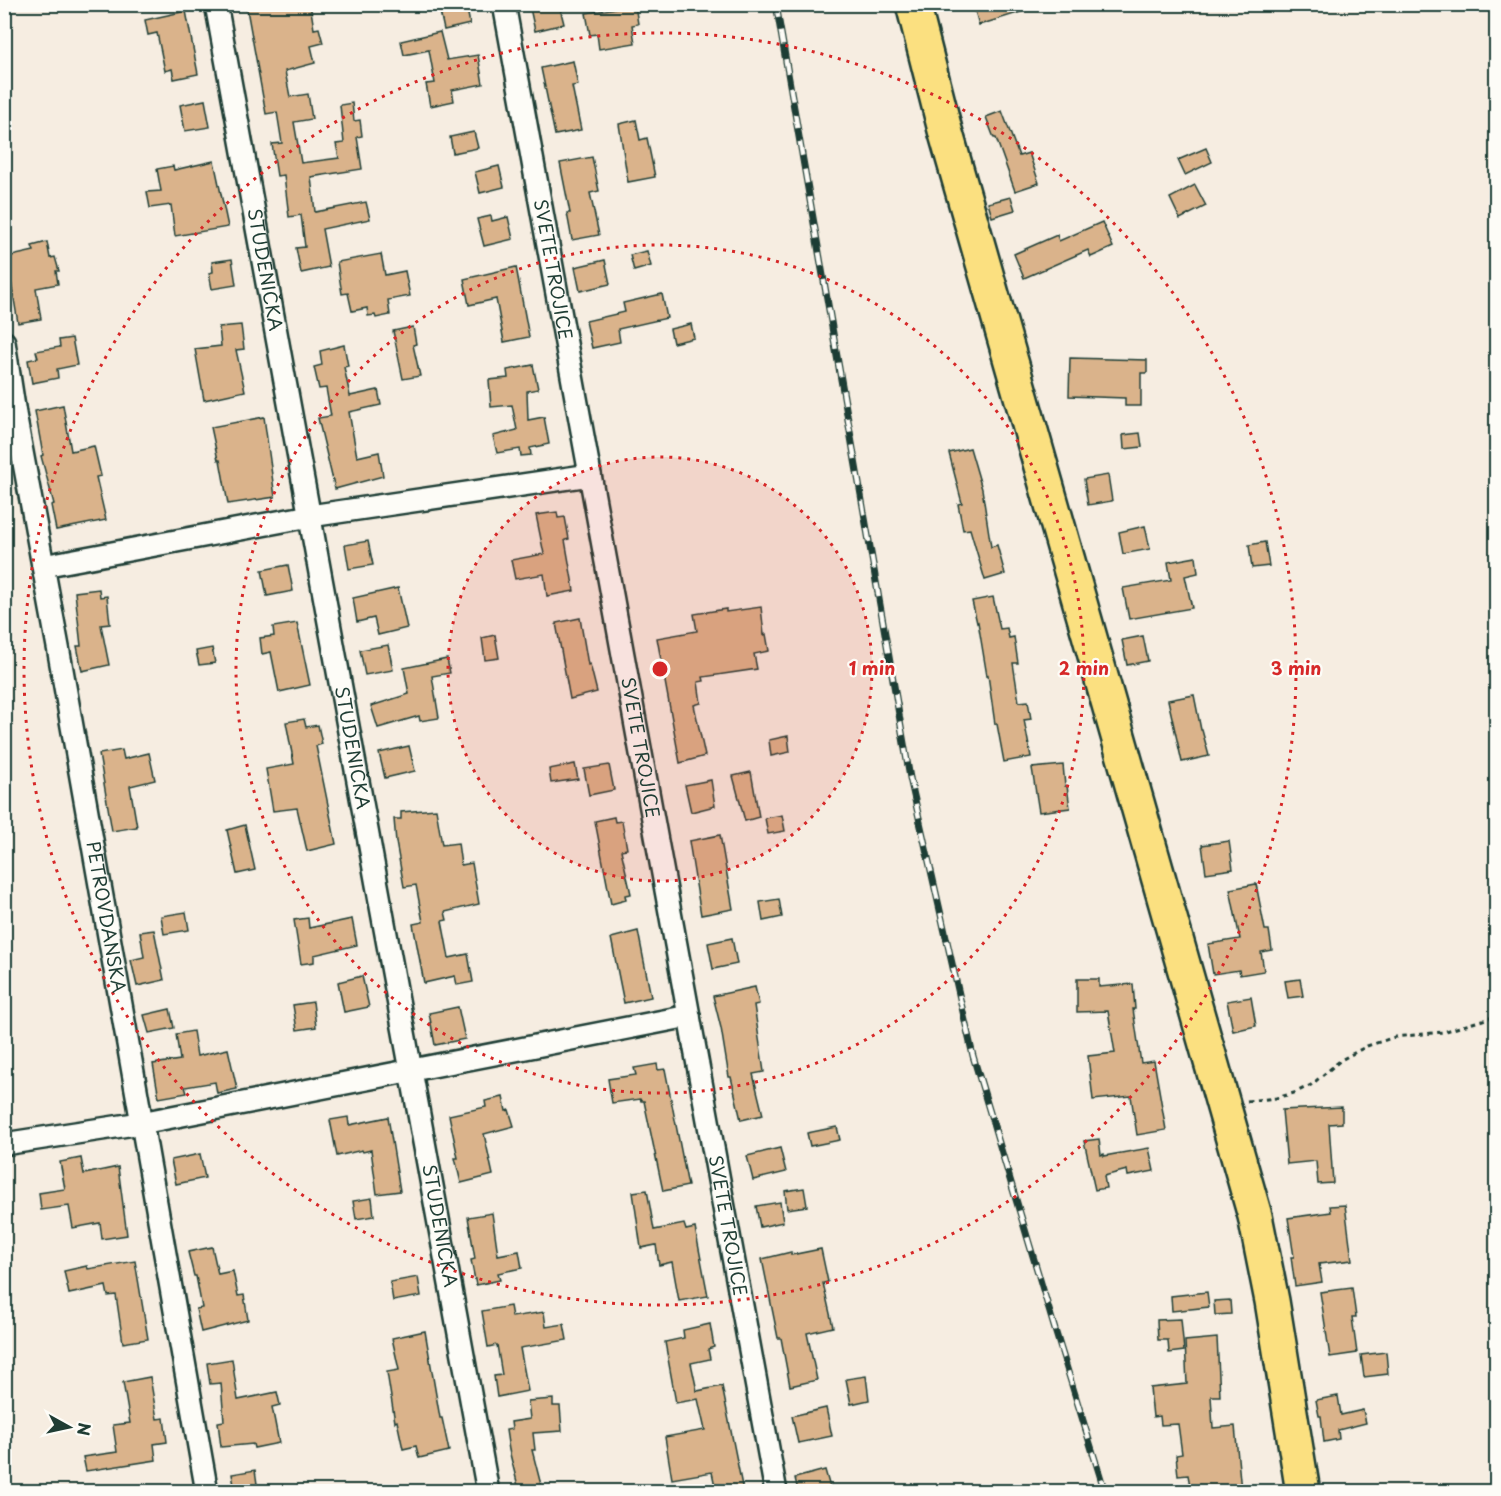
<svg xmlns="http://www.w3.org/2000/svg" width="1501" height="1496" font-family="'Playpen Sans',sans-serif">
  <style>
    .building { fill: #dab38b; stroke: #1f3d34; stroke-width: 1.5 }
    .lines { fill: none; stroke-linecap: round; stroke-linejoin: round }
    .street-casing { stroke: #1f3d34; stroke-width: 26 }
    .primary-casing { stroke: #1f3d34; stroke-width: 38 }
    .path { stroke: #1f3d34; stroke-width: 3; stroke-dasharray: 4.5 4.5; stroke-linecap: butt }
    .street { stroke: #fdfcf7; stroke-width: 21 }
    .primary { stroke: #fbe080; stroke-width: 33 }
    .rail-casing { stroke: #1f3d34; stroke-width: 7 }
    .rail { stroke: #fdfcf7; stroke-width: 4.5; stroke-dasharray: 14; stroke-linecap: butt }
    .ring { fill: none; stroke: #d62828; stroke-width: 3; stroke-dasharray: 3 6 }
    .labels { text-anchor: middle; stroke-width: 4.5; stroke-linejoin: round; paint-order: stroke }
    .street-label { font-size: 18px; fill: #1f3d34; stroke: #fdfcf7 }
    .centre { fill: #d62828; stroke: #fdfcf7; stroke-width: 3 }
    .ring-label { font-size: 18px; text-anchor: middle; font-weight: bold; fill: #d62828; stroke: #fdfcf7; stroke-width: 4.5; stroke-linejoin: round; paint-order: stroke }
  </style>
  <rect width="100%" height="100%" fill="#f6ede1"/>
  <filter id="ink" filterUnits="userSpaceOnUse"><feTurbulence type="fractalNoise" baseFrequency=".0167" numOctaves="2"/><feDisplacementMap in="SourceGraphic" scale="12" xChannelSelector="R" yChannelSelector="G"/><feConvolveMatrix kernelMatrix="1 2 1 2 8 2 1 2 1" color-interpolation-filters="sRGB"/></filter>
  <g filter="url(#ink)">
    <g class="building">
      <polygon points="246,4 310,4 314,29 319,28 323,43 311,46 315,63 285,71 290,97 308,94 312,119 294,122 301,163 339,158 336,144 344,143 340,105 352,103 354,121 360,120 362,136 357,137 362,169 311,177 315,212 366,202 370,219 322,229 329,267 301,273 296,248 305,247 301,215 289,217 284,175 277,176 272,144 282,143 277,112 266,114"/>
      <polygon points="448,4 466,4 470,24 444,30 439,7"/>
      <polygon points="544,4 559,4 564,24 535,31 530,8"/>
      <polygon points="973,4 1034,4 1034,8 979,25"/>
      <polygon points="635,5 638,24 632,25 635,43 599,49 597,34 590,35 586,13"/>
      <polygon points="186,11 198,74 174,79 172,69 165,71 157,33 148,35 145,20"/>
      <polygon points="440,32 447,60 478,55 483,84 452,90 454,101 430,106 426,84 435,83 429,50 404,55 401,41"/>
      <polygon points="573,61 578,85 572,86 581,130 555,135 541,68"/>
      <polygon points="205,100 210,127 185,131 180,105"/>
      <polygon points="1002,111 1019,156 1029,153 1039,183 1015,191 996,138 994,138 986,117"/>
      <polygon points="636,120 640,140 647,138 655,177 628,182 619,124"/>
      <polygon points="474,132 478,148 453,153 450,137"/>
      <polygon points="1206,148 1212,162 1185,175 1178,160"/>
      <polygon points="592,157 599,191 590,193 599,235 572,240 567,213 570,213 560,163"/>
      <polygon points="214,161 228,227 175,236 171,205 150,208 147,192 161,191 157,169 173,166 174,170"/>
      <polygon points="499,166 504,187 480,193 475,172"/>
      <polygon points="1195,185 1206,206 1180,219 1170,198"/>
      <polygon points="1011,197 1015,210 992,217 988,203"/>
      <polygon points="491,216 492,221 508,217 513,239 484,246 477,219"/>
      <polygon points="1102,222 1113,247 1091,257 1088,250 1024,278 1014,254 1057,235 1059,241"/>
      <polygon points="47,242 50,258 55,257 59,271 56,271 58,284 36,288 41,319 18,323 7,257 34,251 32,246"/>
      <polygon points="647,251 651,266 634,271 630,255"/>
      <polygon points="381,254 385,275 405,271 410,296 388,300 390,315 376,318 375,315 368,316 367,308 352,311 348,293 342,294 337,262"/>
      <polygon points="232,259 236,285 212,289 209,273 213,272 212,262"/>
      <polygon points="605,260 610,284 580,291 575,267"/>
      <polygon points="516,267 529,337 504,342 496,299 469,305 464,279"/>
      <polygon points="662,294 667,318 618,329 620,342 592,348 586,321 625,312 623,303"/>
      <polygon points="691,324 694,338 673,343 670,329"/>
      <polygon points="241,325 244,349 236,350 245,391 204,400 195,349 221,346 219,327"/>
      <polygon points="413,327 416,344 413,345 420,376 403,379 393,331"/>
      <polygon points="72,338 77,365 57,369 58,378 32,383 28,360 38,358 36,351 60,347 59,340"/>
      <polygon points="344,345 348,366 344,367 350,396 378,390 381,405 349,412 357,457 379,452 383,476 335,489 318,418 331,416 326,388 319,389 314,367 322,365 320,351"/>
      <polygon points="1070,358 1147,360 1147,373 1141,373 1141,406 1125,406 1125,398 1069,396"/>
      <polygon points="533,365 538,389 527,391 528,420 544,417 549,444 530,448 531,455 521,456 520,449 497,453 493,436 517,430 512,405 491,407 489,380 508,378 507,370"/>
      <polygon points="63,405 71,451 94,446 101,476 96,477 106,520 56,530 51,505 54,504 41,456 43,455 35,411"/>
      <polygon points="264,417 275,497 228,504 220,460 218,460 211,427"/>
      <polygon points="1140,433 1142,447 1124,449 1123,435"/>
      <polygon points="970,448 982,489 991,547 997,545 1005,574 985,580 970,529 963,530 958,504 962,503 949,453"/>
      <polygon points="1108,475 1112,501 1088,505 1084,479"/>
      <polygon points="557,512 558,518 565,517 569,539 565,540 574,591 547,596 544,574 515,579 511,560 544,554 536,515"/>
      <polygon points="1145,526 1150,549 1123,554 1119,532"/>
      <polygon points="368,541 373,565 349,569 345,545"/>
      <polygon points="1265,542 1269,566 1252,568 1249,545"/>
      <polygon points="1196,557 1198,573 1185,576 1192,608 1129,619 1123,588 1171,580 1168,562"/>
      <polygon points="288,565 293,591 267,596 262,570"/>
      <polygon points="398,588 407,628 378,635 374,618 357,622 353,598"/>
      <polygon points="99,589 100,597 107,596 110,624 101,625 109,665 82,671 77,646 81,646 75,592"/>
      <polygon points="993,597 1000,629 1007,628 1009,638 1014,637 1018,663 1013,663 1019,702 1028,701 1031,719 1024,720 1031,757 1004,762 997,724 995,724 988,675 987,676 978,622 977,623 972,601"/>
      <polygon points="761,607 764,635 766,634 769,651 754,654 757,669 703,677 704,681 698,682 701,703 694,705 705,756 680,763 657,638 697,631 694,614 726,609 726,612"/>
      <polygon points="580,618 588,665 590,664 597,692 570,699 556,623"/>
      <polygon points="297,623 310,685 279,692 271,652 262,654 260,638 274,636 273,627"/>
      <polygon points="495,635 499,658 485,660 482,638"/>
      <polygon points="1143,636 1148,661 1127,665 1122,640"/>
      <polygon points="388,645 393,670 365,675 360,650"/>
      <polygon points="212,648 215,663 199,665 196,651"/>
      <polygon points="447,659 450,673 432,676 439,718 420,721 419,716 378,728 371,706 409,694 404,668"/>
      <polygon points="1194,695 1201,730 1202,730 1209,756 1182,762 1168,700"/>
      <polygon points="304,719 306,727 318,725 322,744 316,746 336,844 307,851 297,808 273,811 266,769 294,764 286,722"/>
      <polygon points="788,736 790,752 771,756 769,740"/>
      <polygon points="409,746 415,771 385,778 379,753"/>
      <polygon points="122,750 124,759 149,753 155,780 130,786 137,827 112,831 99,754"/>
      <polygon points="575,764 578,779 551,783 549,769"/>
      <polygon points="609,765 614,790 589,795 584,769"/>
      <polygon points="1063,765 1065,786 1067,786 1070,808 1039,812 1032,768"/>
      <polygon points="751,772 759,817 745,821 733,776"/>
      <polygon points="711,780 715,806 691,812 685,785"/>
      <polygon points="436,809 442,845 458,843 461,865 472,863 479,904 445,912 447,920 442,921 449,958 468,954 473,982 457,985 455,976 424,983 413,924 423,922 416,885 404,887 396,842 394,819 401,819 401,812"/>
      <polygon points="782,815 785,831 768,834 765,818"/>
      <polygon points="614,817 615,822 622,821 627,849 621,850 631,894 625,895 626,900 611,904 595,821"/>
      <polygon points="245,825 255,870 237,874 227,830"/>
      <polygon points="720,835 733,909 701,915 689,841"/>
      <polygon points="1229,841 1233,869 1206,873 1202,845"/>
      <polygon points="1256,884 1265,930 1269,930 1272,950 1261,952 1264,971 1240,975 1239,970 1213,974 1208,944 1240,939 1230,889"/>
      <polygon points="779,899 782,917 763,921 760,902"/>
      <polygon points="186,912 189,930 164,934 161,916"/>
      <polygon points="308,918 309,928 352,919 357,945 314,955 314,962 301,964 294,920"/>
      <polygon points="154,930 164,980 137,986 131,960 144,957 140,932"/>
      <polygon points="638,931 651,997 624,1003 611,938"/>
      <polygon points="732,938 737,964 713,969 708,943"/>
      <polygon points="362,976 369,1007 344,1012 338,982"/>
      <polygon points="1077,979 1099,979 1099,987 1133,984 1135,1009 1133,1009 1141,1063 1154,1061 1166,1130 1137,1135 1131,1096 1093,1100 1088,1056 1115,1053 1108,1011 1077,1012"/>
      <polygon points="1300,979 1303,996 1288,998 1285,981"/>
      <polygon points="755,987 759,1004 754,1005 764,1072 753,1074 763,1115 741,1120 731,1077 729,1077 721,1028 713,996"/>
      <polygon points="1251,997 1256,1026 1233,1031 1227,1001"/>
      <polygon points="313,1002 316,1027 297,1030 293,1005"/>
      <polygon points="458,1007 465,1039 435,1045 429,1013"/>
      <polygon points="170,1009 174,1028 149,1033 144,1015"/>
      <polygon points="193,1031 197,1056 228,1049 237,1089 217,1093 215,1082 185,1087 187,1093 159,1098 153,1064 180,1060 176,1034"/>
      <polygon points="657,1064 658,1070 665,1069 688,1186 663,1191 644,1101 641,1101 640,1099 612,1103 608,1079 636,1075 634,1068"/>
      <polygon points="503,1097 506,1111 509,1110 514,1126 484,1134 493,1175 461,1183 455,1158 458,1158 449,1115 486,1107 485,1101"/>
      <polygon points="1342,1107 1342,1123 1329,1124 1333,1183 1318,1184 1316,1161 1287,1164 1282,1110"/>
      <polygon points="348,1117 349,1125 388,1117 400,1191 377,1194 371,1150 363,1152 362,1150 337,1156 330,1120"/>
      <polygon points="837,1127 840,1140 810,1146 807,1133"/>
      <polygon points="1099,1139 1101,1155 1104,1154 1104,1156 1149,1148 1154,1171 1128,1176 1127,1170 1104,1176 1106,1188 1095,1190 1084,1141"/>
      <polygon points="780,1148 786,1172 753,1180 747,1156"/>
      <polygon points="200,1154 205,1178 176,1184 171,1160"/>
      <polygon points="81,1158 84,1174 118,1167 127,1235 102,1239 100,1223 73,1228 69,1206 41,1210 39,1193 65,1189 60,1162"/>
      <polygon points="804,1188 807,1206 787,1209 785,1191"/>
      <polygon points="647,1190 654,1230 684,1224 686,1230 695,1228 708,1296 679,1301 672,1262 659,1265 656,1245 641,1248 633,1192"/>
      <polygon points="372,1198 374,1216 356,1219 353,1201"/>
      <polygon points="780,1202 783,1222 760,1227 756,1206"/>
      <polygon points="1345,1205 1352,1260 1319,1264 1322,1282 1295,1286 1291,1257 1294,1257 1288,1218 1331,1212 1330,1206"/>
      <polygon points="492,1213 498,1255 519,1251 522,1268 498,1273 500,1280 476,1285 471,1260 475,1259 468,1217"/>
      <polygon points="212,1247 218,1274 233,1271 238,1296 244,1295 248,1320 201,1332 196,1309 202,1308 196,1276 194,1276 188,1252"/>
      <polygon points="821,1249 828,1282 823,1283 833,1327 807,1333 817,1380 790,1386 781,1338 778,1338 762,1259 791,1252 791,1255"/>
      <polygon points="135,1261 148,1339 123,1343 116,1295 108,1296 106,1286 69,1294 64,1271 87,1266 88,1269"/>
      <polygon points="418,1277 421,1296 393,1301 390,1282"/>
      <polygon points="1352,1288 1356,1317 1352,1317 1357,1353 1330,1357 1320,1292"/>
      <polygon points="1207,1292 1209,1307 1172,1311 1171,1296"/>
      <polygon points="1230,1300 1231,1314 1215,1315 1214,1301"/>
      <polygon points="510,1306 512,1317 544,1312 546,1327 564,1324 567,1340 520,1348 528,1391 497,1397 494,1376 502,1375 497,1345 488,1347 482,1311"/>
      <polygon points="1181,1319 1184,1351 1169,1353 1168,1340 1158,1340 1157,1320"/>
      <polygon points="710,1324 714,1347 708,1349 710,1359 691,1363 697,1391 722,1386 743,1491 716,1491 712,1472 672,1479 665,1437 705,1430 698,1399 676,1403 665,1342 684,1338 683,1330"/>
      <polygon points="425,1331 440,1418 442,1418 449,1451 419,1458 416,1446 403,1449 397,1421 395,1422 387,1372 399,1370 392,1338"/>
      <polygon points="1217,1338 1220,1396 1211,1396 1213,1428 1235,1426 1241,1491 1191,1491 1188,1475 1178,1476 1176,1455 1182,1454 1178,1424 1161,1425 1160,1416 1153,1417 1150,1388 1187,1384 1185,1341"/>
      <polygon points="1386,1352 1388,1374 1364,1377 1361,1355"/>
      <polygon points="232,1359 238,1400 277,1392 280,1405 272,1407 279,1443 254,1448 253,1444 221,1447 218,1422 224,1421 221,1383 210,1384 207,1363"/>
      <polygon points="866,1376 869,1400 851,1404 846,1379"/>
      <polygon points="150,1377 157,1419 164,1418 167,1442 154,1444 156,1460 86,1471 83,1457 117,1452 113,1425 130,1423 123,1382"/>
      <polygon points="1338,1396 1341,1415 1363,1410 1366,1423 1338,1430 1339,1439 1324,1442 1321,1416 1319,1416 1316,1400"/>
      <polygon points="553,1399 553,1406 560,1406 562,1431 533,1433 535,1450 532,1450 541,1485 519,1490 509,1450 506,1430 512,1429 511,1422 530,1419 528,1401"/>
      <polygon points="826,1408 832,1436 798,1443 792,1416"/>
      <polygon points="255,1470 258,1491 235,1491 232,1474"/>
      <polygon points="825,1470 831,1491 798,1491 795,1478"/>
    </g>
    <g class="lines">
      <g class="street-casing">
        <g id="street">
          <path id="s1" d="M216,4L488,1492"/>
          <path id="s2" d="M504,4L776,1492"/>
          <path id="s3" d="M4,342L15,414L58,647L207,1492"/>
          <polyline points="43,566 310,516 590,475"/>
          <polyline points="4,1144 141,1123 689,1016"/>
        </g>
      </g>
      <g class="primary-casing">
        <polyline id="primary" points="913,4 945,130 1255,1216 1272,1301 1303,1492"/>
      </g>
      <polyline class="path" points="1247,1101 1276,1098 1294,1093 1311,1085 1341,1060 1367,1046 1395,1037 1443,1032 1496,1016"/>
      <use href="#street" class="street"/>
      <use href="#primary" class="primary"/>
      <g class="rail-casing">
        <polyline id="rail" points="776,4 910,778 973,1056 1056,1333 1105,1492"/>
      </g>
      <use href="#rail" class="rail"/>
    </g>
  </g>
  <circle cx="660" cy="669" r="212" fill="#d62828" fill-opacity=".12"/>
  <g class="ring">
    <circle cx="660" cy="669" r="212"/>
    <circle cx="660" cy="669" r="424"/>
    <circle cx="660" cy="669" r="636"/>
  </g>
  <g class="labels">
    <g class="street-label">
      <text dy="6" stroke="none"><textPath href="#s1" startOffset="270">STUDENIČKA</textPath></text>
      <text dy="6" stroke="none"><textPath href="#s2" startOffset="270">SVETE TROJICE</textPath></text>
      <text dy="6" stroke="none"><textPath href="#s1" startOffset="756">STUDENIČKA</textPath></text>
      <text dy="6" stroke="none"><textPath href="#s2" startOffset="756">SVETE TROJICE</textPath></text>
      <text dy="6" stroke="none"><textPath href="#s3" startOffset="584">PETROVDANSKA</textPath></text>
      <text dy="6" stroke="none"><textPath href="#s1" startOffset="1242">STUDENIČKA</textPath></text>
      <text dy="6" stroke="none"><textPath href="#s2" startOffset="1242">SVETE TROJICE</textPath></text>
    </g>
  </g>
  <circle cx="660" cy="669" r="9" class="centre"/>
  <g class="ring-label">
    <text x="872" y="675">1 min</text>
    <text x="1084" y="675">2 min</text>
    <text x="1296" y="675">3 min</text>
  </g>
  <rect width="1501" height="1496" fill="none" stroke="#fdfcf7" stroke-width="24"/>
  <rect x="12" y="12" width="1477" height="1472" fill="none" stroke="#1f3d34" stroke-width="2" filter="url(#ink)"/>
  <g transform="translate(69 1427) rotate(98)" stroke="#fdfcf7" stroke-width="4.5" paint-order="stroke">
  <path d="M0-4.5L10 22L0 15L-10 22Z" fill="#1f3d34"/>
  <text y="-9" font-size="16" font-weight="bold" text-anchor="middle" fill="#1f3d34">N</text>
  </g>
</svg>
